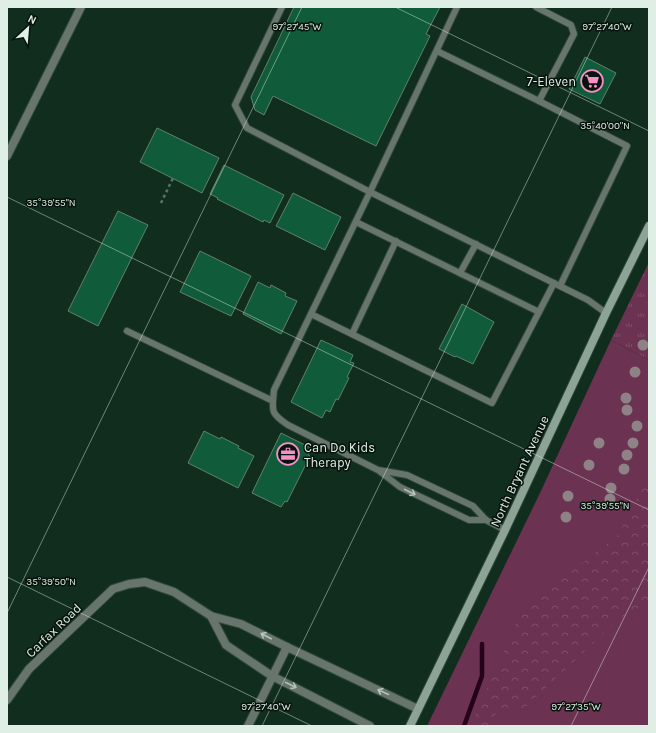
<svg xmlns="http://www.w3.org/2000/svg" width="656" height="733" font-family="Karla,sans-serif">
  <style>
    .grass { fill: #6b3251 }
    .forest { fill: url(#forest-crowns) }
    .park { fill: url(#park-tufts) }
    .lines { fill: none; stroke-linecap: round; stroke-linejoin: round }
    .stream { stroke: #250217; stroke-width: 4.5 }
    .building { fill: #105b39; stroke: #61806d }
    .lane-casing { stroke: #2e483a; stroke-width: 8 }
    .street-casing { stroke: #2e483a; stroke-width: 10 }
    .secondary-casing { stroke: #2e483a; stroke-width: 10 }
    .path { stroke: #5a7265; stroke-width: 2.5; stroke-dasharray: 3 3; stroke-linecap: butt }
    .lane { stroke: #68756d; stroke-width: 6 }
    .street { stroke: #68756d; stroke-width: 8 }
    .secondary { stroke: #8da395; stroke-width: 8 }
    .tree { fill: #8e8287 }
    .oneway { stroke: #b5c4bb }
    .ticks { fill: none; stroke: #dfefe5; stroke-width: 1; stroke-opacity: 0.45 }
    .labels { text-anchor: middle; stroke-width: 3; stroke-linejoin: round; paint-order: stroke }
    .poi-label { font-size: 13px; fill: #dfefe5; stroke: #07130c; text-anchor: end }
    .street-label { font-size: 13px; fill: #dfefe5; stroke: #07130c }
    .ticks-label { font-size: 10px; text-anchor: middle; fill: #dfefe5; stroke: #07130c; stroke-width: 3; stroke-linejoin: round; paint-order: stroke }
  </style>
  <defs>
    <pattern id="forest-crowns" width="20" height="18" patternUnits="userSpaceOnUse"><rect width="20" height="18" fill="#6b3251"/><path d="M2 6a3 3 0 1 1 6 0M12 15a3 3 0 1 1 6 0" fill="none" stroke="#80506a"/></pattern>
    <pattern id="park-tufts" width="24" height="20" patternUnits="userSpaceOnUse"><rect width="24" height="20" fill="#6b3251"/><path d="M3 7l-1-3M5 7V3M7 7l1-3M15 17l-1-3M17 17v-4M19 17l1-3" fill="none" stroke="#80506a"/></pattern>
  </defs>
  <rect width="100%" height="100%" fill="#112d1e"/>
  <polygon class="grass" points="611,340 649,360 649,726 427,726 539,495"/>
  <polygon class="forest" points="649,476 649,602 620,618 520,712 499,709 488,726 477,726 476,714 522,610 618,535"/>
  <polygon class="park" points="649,262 649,360 611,340"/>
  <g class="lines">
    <polyline class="stream" points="464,726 482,676 482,644"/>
  </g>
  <g class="building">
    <polygon points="294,7 440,7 426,34 430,36 376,146 273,96 264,115 255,110 251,97"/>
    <polygon points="585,57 616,73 600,104 569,89"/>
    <polygon points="157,128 219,158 202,193 140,162"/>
    <polygon points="224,165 284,195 270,223 264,220 263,222 217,199 218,198 210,194"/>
    <polygon points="293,193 341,217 325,250 276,226"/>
    <polygon points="118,211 148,225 98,326 68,311"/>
    <polygon points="200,251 251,276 231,316 180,292"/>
    <polygon points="258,282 270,288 271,285 286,293 285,296 297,301 281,334 243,314"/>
    <polygon points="462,304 494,322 473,364 456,356 455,357 439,349"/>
    <polygon points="321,340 353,355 350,362 354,363 347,377 349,378 338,400 336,399 330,412 326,410 322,418 291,402"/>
    <polygon points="204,431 220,439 221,437 239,446 238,448 254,456 238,488 188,463"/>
    <polygon points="281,433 311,448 308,455 310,456 287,502 285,501 281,507 252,493"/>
  </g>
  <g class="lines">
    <g class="lane-casing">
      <g id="lane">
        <path d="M282,7L235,105L247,128L370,192L274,390C272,411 270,413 288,425L378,470L400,487L469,520H486L473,506L407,475L378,470"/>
        <polyline points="457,7 370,192 588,300 606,313"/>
        <polyline points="536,7 571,25 574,34 539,101 627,146 560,286"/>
        <polyline points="437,51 539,101"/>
        <polyline points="460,273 476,244"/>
        <polyline points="539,312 554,283"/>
        <polyline points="311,314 492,403 539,312 356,222"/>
        <polyline points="127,331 273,401"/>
        <polyline points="352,334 396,241"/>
        <polyline points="486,520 505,530"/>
      </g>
    </g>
    <g class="street-casing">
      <g id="street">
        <polyline points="7,156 81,7"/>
        <polyline points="211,616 226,645 272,676 370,726"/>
        <polyline points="7,700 29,669 113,589 129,584 145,582 174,592 211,616 241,624 287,647 418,709"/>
        <polyline points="248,726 287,647"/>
      </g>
    </g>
    <g class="secondary-casing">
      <polyline id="secondary" points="410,726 505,530 606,313 649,226"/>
    </g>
    <polyline class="path" points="161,203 173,178"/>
    <use href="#lane" class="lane"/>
    <use href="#street" class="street"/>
    <use href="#secondary" class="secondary"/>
  </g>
  <g class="tree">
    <circle cx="643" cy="345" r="5.5"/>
    <circle cx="635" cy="372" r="5.5"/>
    <circle cx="626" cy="398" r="5.5"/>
    <circle cx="627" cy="410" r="5.5"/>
    <circle cx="637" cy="426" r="5.5"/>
    <circle cx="599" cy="443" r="5.5"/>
    <circle cx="633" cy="443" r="5.5"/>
    <circle cx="627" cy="455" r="5.5"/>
    <circle cx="589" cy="465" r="5.5"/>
    <circle cx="624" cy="469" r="5.5"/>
    <circle cx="611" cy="488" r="5.5"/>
    <circle cx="568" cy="496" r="5.5"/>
    <circle cx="610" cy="499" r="5.5"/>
    <circle cx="566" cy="517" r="5.5"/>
  </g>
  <defs><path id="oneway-shaft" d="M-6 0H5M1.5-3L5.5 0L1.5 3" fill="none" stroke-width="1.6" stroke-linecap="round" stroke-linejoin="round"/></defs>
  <g class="oneway">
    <use href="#oneway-shaft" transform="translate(410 492) rotate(26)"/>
    <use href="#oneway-shaft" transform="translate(266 636) rotate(-153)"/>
    <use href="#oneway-shaft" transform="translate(291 685) rotate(26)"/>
    <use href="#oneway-shaft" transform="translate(383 692) rotate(-155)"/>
  </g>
  <path class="ticks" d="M395,7L649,131M7,197L649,510M7,577L312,726M7,613L302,7M262,726L612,7M571,726L649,567"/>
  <defs>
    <g id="supermarket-ring" transform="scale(1.15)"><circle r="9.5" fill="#07130c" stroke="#f98fc8" stroke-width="1.5"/><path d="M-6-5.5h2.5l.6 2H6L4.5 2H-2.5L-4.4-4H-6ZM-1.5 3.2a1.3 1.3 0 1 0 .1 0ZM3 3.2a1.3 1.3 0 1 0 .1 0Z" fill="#f98fc8"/></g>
    <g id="office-ring" transform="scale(1.15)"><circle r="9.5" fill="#07130c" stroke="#f98fc8" stroke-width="1.5"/><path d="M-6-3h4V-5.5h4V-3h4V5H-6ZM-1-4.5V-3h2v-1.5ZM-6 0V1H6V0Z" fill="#f98fc8"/></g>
  </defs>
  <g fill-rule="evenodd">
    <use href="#supermarket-ring" x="592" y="81"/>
    <use href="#office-ring" x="288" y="454"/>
  </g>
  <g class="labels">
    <g class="poi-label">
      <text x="576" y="86">7-Eleven</text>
      <text x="304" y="452" text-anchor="start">Can Do Kids<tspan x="304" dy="15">Therapy</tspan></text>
    </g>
    <g class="street-label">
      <text transform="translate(519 471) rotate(-65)" y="5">North Bryant Avenue</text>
      <text transform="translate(53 630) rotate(-44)" y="5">Carfax Road</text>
    </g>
  </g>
  <g class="ticks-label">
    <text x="297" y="30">97°27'45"W</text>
    <text x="607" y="30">97°27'40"W</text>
    <text x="605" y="129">35°40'00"N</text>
    <text x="51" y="206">35°39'55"N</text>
    <text x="605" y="509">35°39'55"N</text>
    <text x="51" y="585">35°39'50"N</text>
    <text x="266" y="710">97°27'40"W</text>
    <text x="576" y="710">97°27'35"W</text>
  </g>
  <rect width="656" height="733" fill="none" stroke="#dfefe5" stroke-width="16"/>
  <g transform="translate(28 28) rotate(26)" stroke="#07130c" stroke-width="3" paint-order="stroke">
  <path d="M0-3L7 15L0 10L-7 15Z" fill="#dfefe5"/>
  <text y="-6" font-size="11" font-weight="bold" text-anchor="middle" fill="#dfefe5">N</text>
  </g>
</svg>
